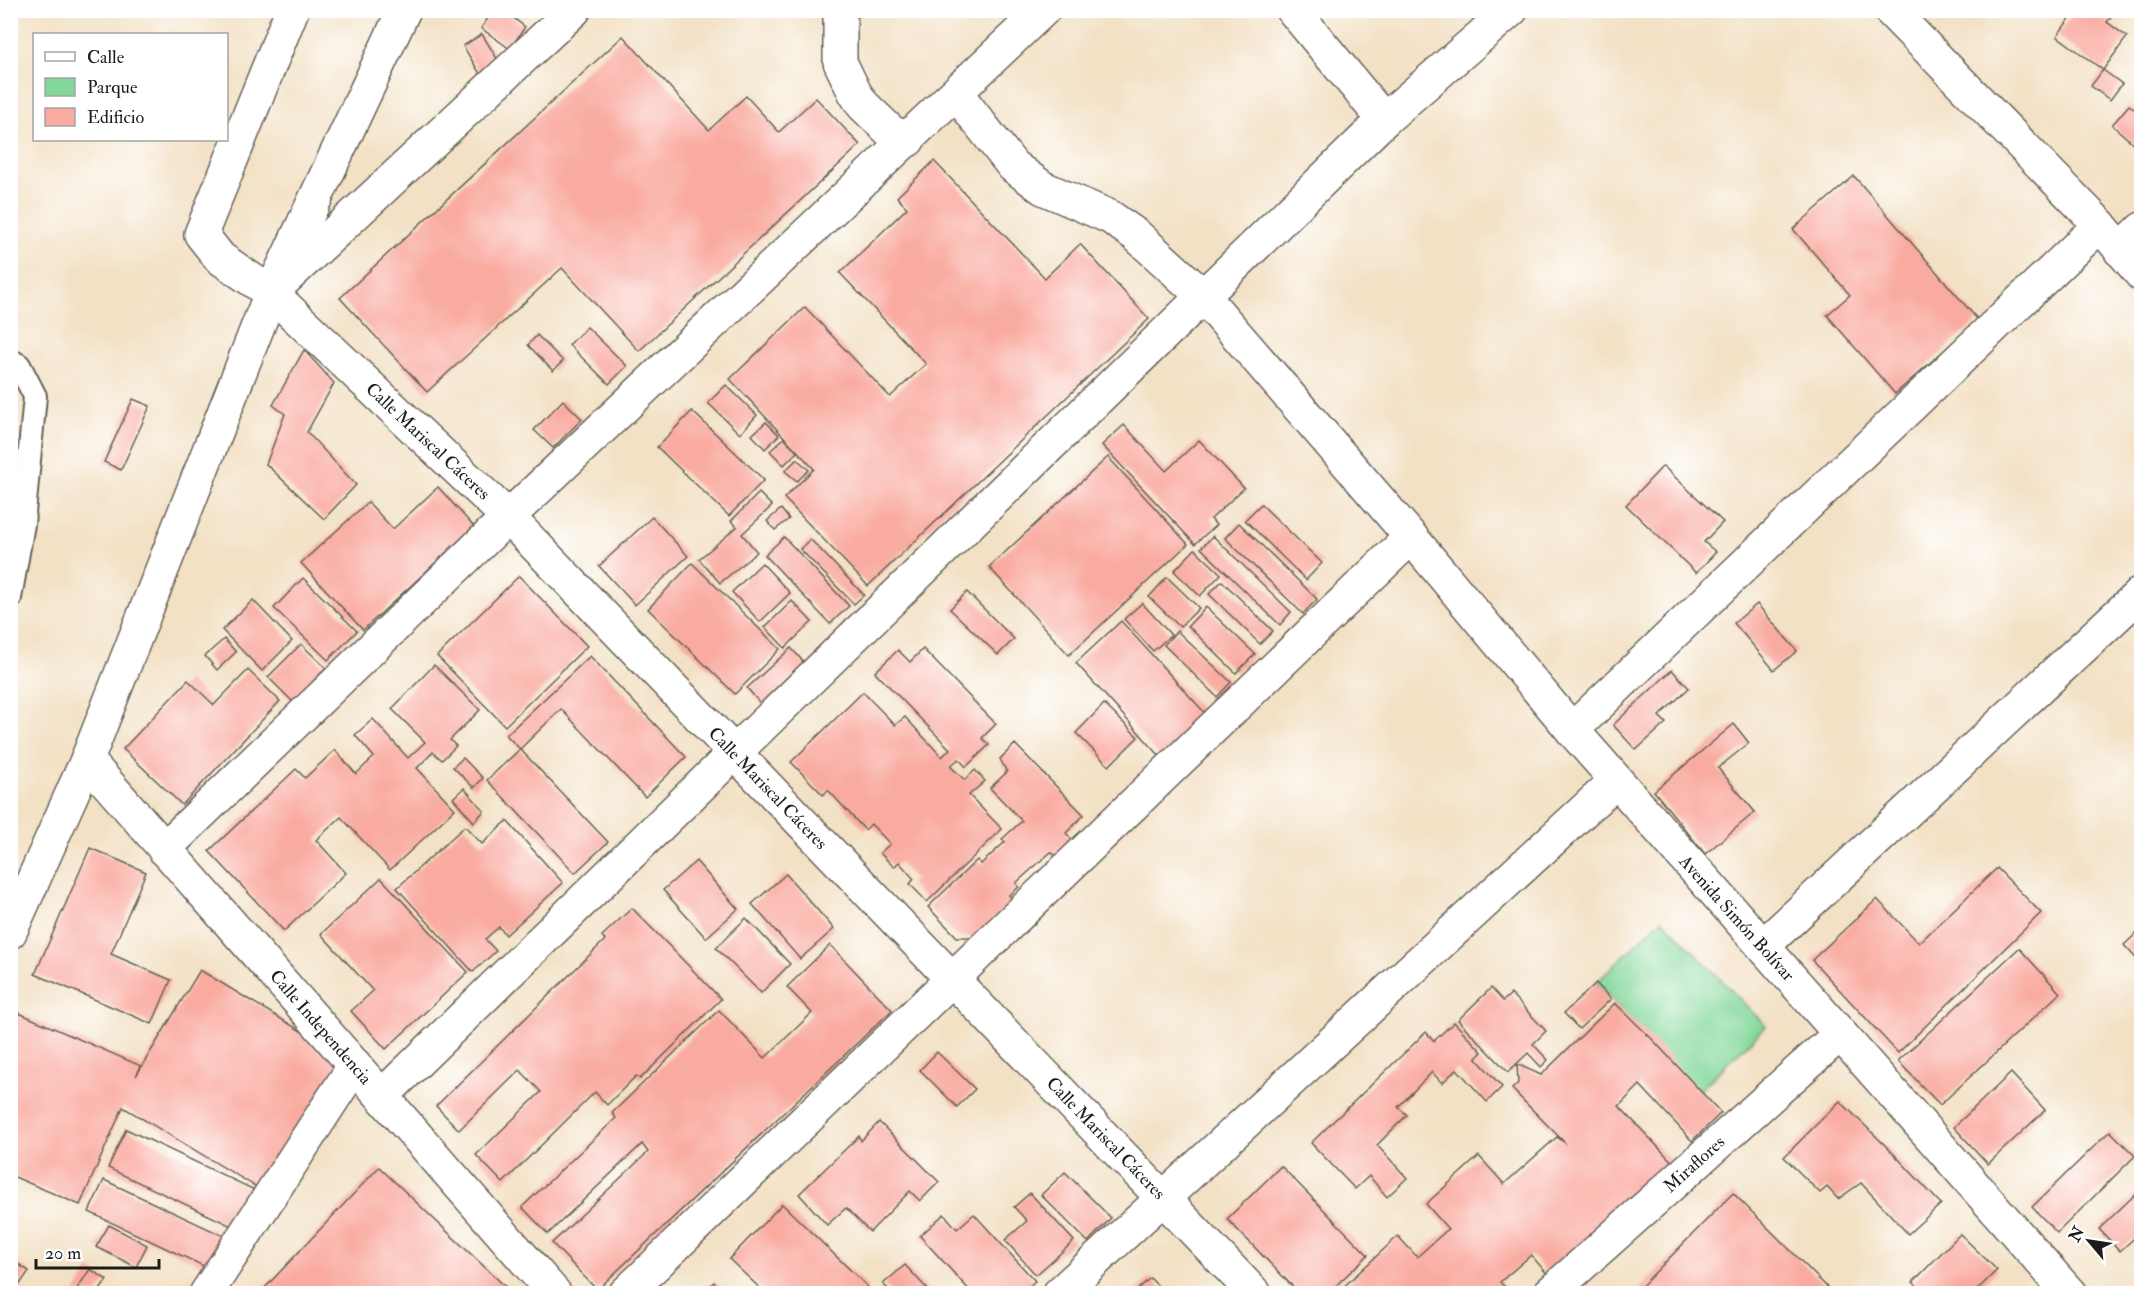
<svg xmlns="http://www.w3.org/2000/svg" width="2152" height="1304" font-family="'IM FELL Double Pica',serif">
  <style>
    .green { fill: #83d79a; stroke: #507a5b; stroke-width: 1.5 }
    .building { fill: #f9aba0 }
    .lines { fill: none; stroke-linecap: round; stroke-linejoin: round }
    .service-casing { stroke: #676157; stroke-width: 26 }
    .minor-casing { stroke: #676157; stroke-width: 36 }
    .service { stroke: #fff; stroke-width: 22 }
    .minor { stroke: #fff; stroke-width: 33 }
    .labels { text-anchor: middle; stroke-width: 5; stroke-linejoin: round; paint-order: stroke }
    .street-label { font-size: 18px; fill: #1c1c1c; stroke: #fff }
  </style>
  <rect width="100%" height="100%" fill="#fff"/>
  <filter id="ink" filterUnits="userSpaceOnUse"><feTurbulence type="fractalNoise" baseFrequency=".0167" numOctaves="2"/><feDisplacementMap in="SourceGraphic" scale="12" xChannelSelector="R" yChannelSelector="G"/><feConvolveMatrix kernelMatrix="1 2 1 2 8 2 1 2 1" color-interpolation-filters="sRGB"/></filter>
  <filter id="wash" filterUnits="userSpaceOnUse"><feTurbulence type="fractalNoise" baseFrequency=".008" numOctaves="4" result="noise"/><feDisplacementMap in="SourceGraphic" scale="24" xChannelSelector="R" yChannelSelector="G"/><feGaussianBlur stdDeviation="1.35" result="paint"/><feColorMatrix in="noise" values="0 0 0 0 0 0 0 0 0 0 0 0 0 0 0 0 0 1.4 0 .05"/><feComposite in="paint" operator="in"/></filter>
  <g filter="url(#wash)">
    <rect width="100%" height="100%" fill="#f3e1c5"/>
    <polygon class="green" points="1662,919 1766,1026 1699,1091 1596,983"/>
    <g id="blocks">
      <g class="building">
        <polygon points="494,10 503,10 525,27 510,49 481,28"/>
        <polygon points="2076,10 2116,10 2107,22 2127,37 2103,70 2057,36"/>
        <polygon points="482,34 501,65 482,77 463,46"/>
        <polygon points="623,36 709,130 746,96 779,132 816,98 860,145 639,351 562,268 427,392 340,298"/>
        <polygon points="2103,70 2122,84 2110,100 2091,86"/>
        <polygon points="2129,105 2142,115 2142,151 2112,125"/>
        <polygon points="934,161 1045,278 1080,244 1149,319 868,586 784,498 814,469 730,379 805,307 890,397 926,364 840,273 907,208 897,197"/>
        <polygon points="1854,176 1978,320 1895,394 1827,315 1850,295 1793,229"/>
        <polygon points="587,327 627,366 609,384 569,345"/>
        <polygon points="537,335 563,361 553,371 528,345"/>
        <polygon points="304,350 334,383 307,432 356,485 324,519 266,464 285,414 273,405"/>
        <polygon points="726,385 757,415 740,434 708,403"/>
        <polygon points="133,399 150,406 121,470 104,462"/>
        <polygon points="563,400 582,419 553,448 534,430"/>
        <polygon points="692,411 764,480 729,516 657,447"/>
        <polygon points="766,422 779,435 765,449 752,435"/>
        <polygon points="1124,425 1166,471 1199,440 1244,488 1211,519 1216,525 1195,544 1102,445"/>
        <polygon points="784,438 797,452 784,465 770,451"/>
        <polygon points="1108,457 1188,544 1069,655 989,567"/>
        <polygon points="797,459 809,470 797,481 785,471"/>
        <polygon points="1663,466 1723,522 1704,542 1716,552 1696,573 1626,505"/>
        <polygon points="438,487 474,527 363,630 301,563 368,502 393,529"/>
        <polygon points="759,493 772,506 742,534 757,552 720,583 699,559 737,527 731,521"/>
        <polygon points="1261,504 1322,563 1306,580 1245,520"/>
        <polygon points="781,509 789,519 775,530 767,521"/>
        <polygon points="652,517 688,556 635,605 599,566"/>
        <polygon points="1239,523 1317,599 1303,614 1225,538"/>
        <polygon points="1213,536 1291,612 1280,625 1201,548"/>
        <polygon points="784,537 849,606 830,624 765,555"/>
        <polygon points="810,539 864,595 854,604 800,549"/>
        <polygon points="1195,549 1221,574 1200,596 1174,571"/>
        <polygon points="692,563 780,649 735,694 648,609"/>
        <polygon points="762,563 790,593 760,622 732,592"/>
        <polygon points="519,576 587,646 505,726 437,656"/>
        <polygon points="1167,577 1199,608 1180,627 1149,597"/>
        <polygon points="303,578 357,631 328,660 274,608"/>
        <polygon points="1222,581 1273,631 1260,644 1209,594"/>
        <polygon points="967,592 1014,639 998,655 950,609"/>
        <polygon points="253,600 292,641 262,671 222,630"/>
        <polygon points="792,601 812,622 785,648 765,627"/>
        <polygon points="1142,603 1171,635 1153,651 1124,619"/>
        <polygon points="1757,604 1797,651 1774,670 1734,623"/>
        <polygon points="1206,607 1255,654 1236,673 1188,626"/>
        <polygon points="1121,621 1214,723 1168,765 1076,663"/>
        <polygon points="1177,631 1231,682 1217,697 1164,645"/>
        <polygon points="224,639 236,652 217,670 205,656"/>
        <polygon points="301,644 326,668 293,702 268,677"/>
        <polygon points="791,648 810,669 765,709 747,688"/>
        <polygon points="923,649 996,724 982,738 989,745 966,767 959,759 950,766 965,780 975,770 985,781 969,795 1002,829 927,902 910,884 914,879 899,862 894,867 880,853 890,844 871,824 865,830 828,790 823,795 791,762 863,692 895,725 905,717 942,757 950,749 875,672 898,650 910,662"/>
        <polygon points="590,656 686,757 645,797 561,709 520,749 608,842 575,873 487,780 520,749 506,735"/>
        <polygon points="434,665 480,710 450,740 456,746 442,760 433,752 417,768 455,809 390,870 341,817 316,840 346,873 284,931 209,851 296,769 305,778 335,750 356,774 374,757 355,735 373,719 408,758 425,742 392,709"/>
        <polygon points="248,670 280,701 182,805 123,749 188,680 214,705"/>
        <polygon points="1672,670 1689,688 1659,716 1666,723 1636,750 1613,725"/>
        <polygon points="1104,704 1138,737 1109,766 1076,733"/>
        <polygon points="1734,724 1749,743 1718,768 1755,812 1705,854 1654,791"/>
        <polygon points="1015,744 1084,815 1066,833 1072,840 1056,856 1051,852 1016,883 1019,887 1009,895 1014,900 975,937 957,937 928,907 977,860 981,864 1005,842 1002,839 1022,821 990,788 1007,772 1000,759"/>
        <polygon points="463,758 483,778 474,788 453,767"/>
        <polygon points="464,788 484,811 474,822 453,798"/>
        <polygon points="507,821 563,883 506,935 499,927 485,939 496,951 473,972 397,888 465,826 482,844"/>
        <polygon points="90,848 146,872 111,954 171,980 152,1024 35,974"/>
        <polygon points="696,861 738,909 706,938 663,890"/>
        <polygon points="1997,868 2041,913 1898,1053 1812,960 1877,899 1919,943"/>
        <polygon points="786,874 834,929 800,959 752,904"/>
        <polygon points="381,878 468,972 386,1049 351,1011 373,991 321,934"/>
        <polygon points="632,908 721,999 640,1079 636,1076 607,1105 595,1092 503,1183 476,1155 541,1092 520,1070 459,1130 436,1106 605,940 602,936"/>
        <polygon points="746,918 790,964 761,993 716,948"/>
        <polygon points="2138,932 2142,935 2142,965 2124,945"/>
        <polygon points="830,945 892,1010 597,1290 552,1243 648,1152 642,1144 548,1234 522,1207 616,1118 612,1113 719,1010 765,1058 812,1013 787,987"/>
        <polygon points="2019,948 2060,993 1940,1105 1898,1061"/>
        <polygon points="200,970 344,1057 263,1191 123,1107 80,1205 10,1175 10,1033 19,1013 141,1066 136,1076"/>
        <polygon points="1596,983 1611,999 1579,1029 1564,1013"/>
        <polygon points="1491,988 1503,1001 1511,994 1546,1031 1533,1044 1548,1060 1541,1067 1528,1053 1508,1072 1458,1020"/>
        <polygon points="1615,1003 1653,1040 1721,1113 1692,1141 1640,1085 1619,1106 1678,1168 1549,1276 1531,1255 1500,1282 1511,1293 1337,1293 1398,1236 1417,1257 1448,1229 1426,1204 1479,1156 1504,1184 1557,1137 1566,1144 1512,1089 1518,1083 1517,1064 1541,1075"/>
        <polygon points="1454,1022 1482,1052 1476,1058 1502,1087 1487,1102 1457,1069 1442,1083 1432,1072 1398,1107 1407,1115 1377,1145 1407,1178 1387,1197 1369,1176 1355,1189 1311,1143 1426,1032 1434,1041"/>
        <polygon points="937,1052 975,1089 957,1107 920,1070"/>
        <polygon points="2011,1073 2045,1110 1988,1164 1954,1127"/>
        <polygon points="1840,1101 1893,1153 1941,1204 1908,1234 1861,1183 1838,1199 1827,1187 1820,1193 1784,1157"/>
        <polygon points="879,1122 939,1182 920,1201 910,1191 870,1232 846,1208 827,1225 799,1194 859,1136 861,1141"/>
        <polygon points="126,1129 259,1192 240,1230 108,1168"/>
        <polygon points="2110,1131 2135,1156 2057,1233 2032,1207"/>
        <polygon points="1281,1166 1368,1255 1328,1293 1299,1293 1227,1219"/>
        <polygon points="379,1167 512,1293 260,1293"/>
        <polygon points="1065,1172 1111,1218 1088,1242 1041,1195"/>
        <polygon points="104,1180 226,1237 210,1269 89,1212"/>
        <polygon points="2142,1188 2142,1231 2120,1251 2099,1229"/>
        <polygon points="1030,1193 1074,1241 1036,1275 1005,1240 1027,1221 1014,1207"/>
        <polygon points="1733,1193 1833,1293 1635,1293"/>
        <polygon points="782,1204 868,1287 862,1293 765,1293 729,1259"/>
        <polygon points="944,1214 957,1229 974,1214 1035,1281 1021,1293 972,1293 920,1236"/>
        <polygon points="109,1225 147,1245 136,1267 96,1247"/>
        <polygon points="1960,1234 1997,1270 1974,1293 1925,1293 1913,1282"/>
        <polygon points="10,1259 29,1271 14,1293 10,1293"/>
        <polygon points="905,1265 931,1293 892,1293 883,1284"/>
        <polygon points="90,1269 107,1280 98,1293 77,1293 75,1292"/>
        <polygon points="1150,1278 1165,1293 1134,1293"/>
        <polygon points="714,1282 725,1293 701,1293"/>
      </g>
    </g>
  </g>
  <g filter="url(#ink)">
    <use href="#blocks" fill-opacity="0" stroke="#676157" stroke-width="1.5"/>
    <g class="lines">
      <g class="service-casing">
        <polyline id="service" points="10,360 19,365 35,396 23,524 10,598"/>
      </g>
      <g class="minor-casing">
        <g id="minor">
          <polyline points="292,10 201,234 220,258 271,293 508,517 1255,1294"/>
          <polyline points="840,10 840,62 855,93 863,105 890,131 908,140"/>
          <polyline points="1293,10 1384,120"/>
          <polyline points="1890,10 2100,225 2142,275"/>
          <polyline points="956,93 1013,166 1043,188 1110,217 1136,235 1204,297 1411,537 1572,730 2070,1294"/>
          <polyline points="2120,250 2142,229"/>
          <polyline points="283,281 574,10"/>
          <polyline points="1572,730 2100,225"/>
          <polyline points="87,760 555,1294"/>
          <polyline points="164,849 508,517 1043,10"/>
          <polyline points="10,932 87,760 271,293 404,10"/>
          <polyline points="1763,946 2142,592"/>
          <polyline points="382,1096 1384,120 1511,10"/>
          <polyline points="206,1294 355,1065"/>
          <polyline points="625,1294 1411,537"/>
          <polyline points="1059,1294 1616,781"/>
          <polyline points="1549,1294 1840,1034"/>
        </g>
      </g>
      <use href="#service" class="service"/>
      <use href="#minor" class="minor"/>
    </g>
  </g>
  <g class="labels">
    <g class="street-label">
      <text transform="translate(428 441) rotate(43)" y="6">Calle Mariscal Cáceres</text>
      <text transform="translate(768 788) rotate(46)" y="6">Calle Mariscal Cáceres</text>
      <text transform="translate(1737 918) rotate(48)" y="6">Avenida Simón Bolívar</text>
      <text transform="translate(321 1027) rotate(49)" y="6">Calle Independencia</text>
      <text transform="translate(1106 1138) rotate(46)" y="6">Calle Mariscal Cáceres</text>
      <text transform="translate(1694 1164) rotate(-42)" y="6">Miraflores</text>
    </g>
  </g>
  <rect width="2152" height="1304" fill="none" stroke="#fff" stroke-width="36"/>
  <rect x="33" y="33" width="195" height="108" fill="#ffffff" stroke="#a4a4a4" stroke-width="1.5"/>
  <rect x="45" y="52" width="30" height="9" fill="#ffffff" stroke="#a4a4a4" stroke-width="1.5"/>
  <text x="87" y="63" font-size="18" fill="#1c1c1c">Calle</text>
  <rect x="45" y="78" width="30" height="18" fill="#83d79a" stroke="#a4a4a4" stroke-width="1.5"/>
  <text x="87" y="93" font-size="18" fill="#1c1c1c">Parque</text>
  <rect x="45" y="108" width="30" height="18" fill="#f9aba0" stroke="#a4a4a4" stroke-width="1.5"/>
  <text x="87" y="123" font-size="18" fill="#1c1c1c">Edificio</text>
  <g transform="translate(2089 1241) rotate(299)" stroke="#ffffff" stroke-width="4.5" paint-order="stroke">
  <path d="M0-4.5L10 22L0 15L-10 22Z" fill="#1c1c1c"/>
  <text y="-9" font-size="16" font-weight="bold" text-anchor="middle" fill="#1c1c1c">N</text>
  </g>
  <path d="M36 1259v9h123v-9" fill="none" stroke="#1c1c1c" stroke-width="3"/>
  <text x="45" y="1259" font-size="18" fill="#1c1c1c" stroke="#ffffff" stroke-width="4.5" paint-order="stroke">20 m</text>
</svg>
